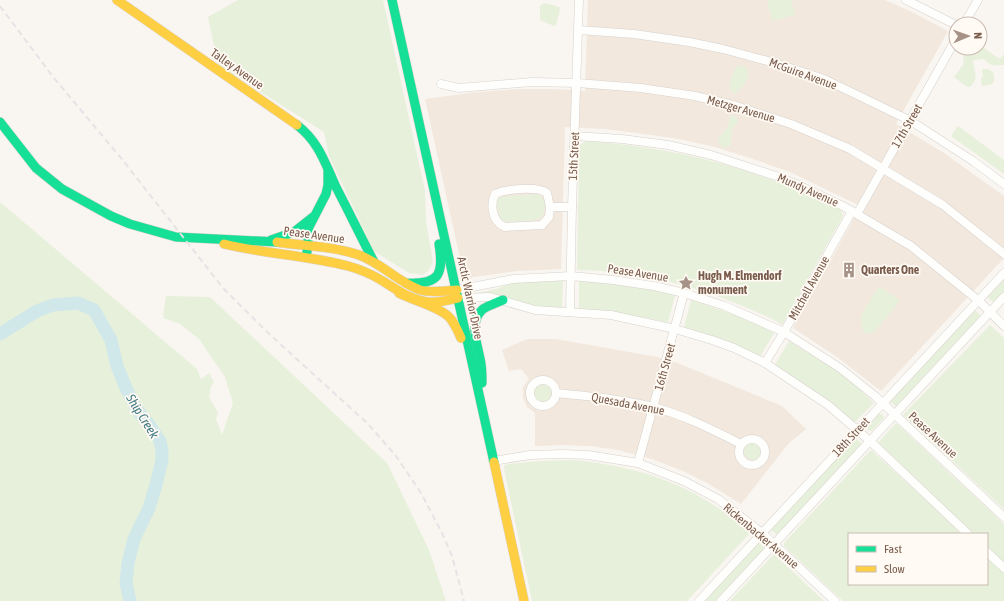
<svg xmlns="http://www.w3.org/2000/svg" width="1004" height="601" font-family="'Asap Condensed',sans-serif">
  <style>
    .residential { fill: #f2e8de }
    .green { fill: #e7f0db }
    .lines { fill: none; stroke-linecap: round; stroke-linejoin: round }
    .river { stroke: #d0e8ea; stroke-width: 13 }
    .street-casing { stroke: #d7d1cb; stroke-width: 9 }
    .fast-casing { stroke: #d9d2cb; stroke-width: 10 }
    .slow-casing { stroke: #d9d2cb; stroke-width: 10 }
    .street { stroke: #fefefd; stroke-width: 8 }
    .fast { stroke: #16e098; stroke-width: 9 }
    .slow { stroke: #ffcf43; stroke-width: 9 }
    .rail { stroke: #e6e3e7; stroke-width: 2; stroke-dasharray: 6 4; stroke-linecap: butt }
    .labels { text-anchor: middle; stroke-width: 3.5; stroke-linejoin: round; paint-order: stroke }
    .street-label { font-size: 12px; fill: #7a5c4d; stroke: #fffaf3 }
    .poi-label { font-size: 12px; font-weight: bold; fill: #7a5c4d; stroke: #fffaf3; text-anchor: start }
    .water-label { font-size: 13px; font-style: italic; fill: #437c86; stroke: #fffaf3 }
  </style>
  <rect width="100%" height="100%" fill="#f9f5f0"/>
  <g class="residential">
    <polygon points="588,0 885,0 912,12 948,31 896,124 944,153 1004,196 1004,258 881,391 837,357 793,328 852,222 858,205 790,172 753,159 715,147 679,139 644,134 605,129 565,127 561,269 517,271 466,278 463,272 425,99 478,92 519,89 555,89 585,91"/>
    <polygon points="527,339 556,339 657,357 675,362 782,406 806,429 788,444 741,504 709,484 683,471 652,459 618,450 590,446 562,445 535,446 535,413 527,407 523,398 523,387 529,379 521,369 509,371 502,350"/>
  </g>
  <g class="green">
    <polygon points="238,0 383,0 425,191 426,221 433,262 429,270 423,275 409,273 374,251 329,156 324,132 218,65 208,17"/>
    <polygon points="767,0 791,0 795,15 772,21"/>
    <polygon points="545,3 559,7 560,9 556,25 554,26 540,20 540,6"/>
    <path d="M980,45L998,58H1001L1004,54V65C994,65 991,67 984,59L973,60L976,78L972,85L969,87L966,86L954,77L963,65L964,53L967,48H980Z"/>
    <path d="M739,65L746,67C752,79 743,87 735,94L730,89C729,82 734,68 739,65Z"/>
    <path d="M983,69H988L993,72C997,83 992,85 982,86L981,78L983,77L982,70Z"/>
    <path d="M730,115L737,117L738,123C735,125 732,127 732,131C730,138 734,139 729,146L724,148L719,144L718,138L728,127Z"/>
    <polygon points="958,126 1004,160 1004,174 951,136"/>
    <path d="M586,141C675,147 760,169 839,209L842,212L843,216L782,325C773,319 762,314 752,310C698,286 636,270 577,270L579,149L580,145Z"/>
    <path d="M537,194C547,198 546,209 542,217C537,221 508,224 502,220C499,218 499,213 498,209C497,204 496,201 500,197Z"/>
    <polygon points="0,202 197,369 201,379 209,373 214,382 211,387 209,397 218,413 216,419 222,435 233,403 225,377 199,339 180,324 163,318 166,296 210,297 387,463 429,550 446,601 0,601"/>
    <polygon points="1004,279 1004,292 994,303 987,297"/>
    <polygon points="560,280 563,281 562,308 543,308 526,304 508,298 473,294 496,289 512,283"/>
    <path d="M579,281C594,279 661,289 675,296L668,322L613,312L581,310L579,309Z"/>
    <path d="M878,287L882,288L899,300V302L875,331C871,334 866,335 863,330L861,318L862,314Z"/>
    <polygon points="691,300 744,318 774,333 760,357 714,337 684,327"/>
    <polygon points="975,310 981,316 896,407 890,401"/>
    <polygon points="990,325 1004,338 1004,509 903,415"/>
    <polygon points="789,341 831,367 854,384 874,403 855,422 854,422 813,390 775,365"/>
    <circle cx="543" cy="393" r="10"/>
    <polygon points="879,414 881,414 884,416 883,419 872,431 869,431 867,427"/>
    <polygon points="896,423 1004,524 1004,563 987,547 987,534 973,534 877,444"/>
    <polygon points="855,438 862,444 777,535 770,529"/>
    <circle cx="753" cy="451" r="9"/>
    <polygon points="871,450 963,534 849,534 849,584 987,584 987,557 1004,572 1004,601 843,601 784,546 784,543"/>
    <path d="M574,460C628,466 676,478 721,510C731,517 741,525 750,533L687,601H532L504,469V466L509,464L540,461Z"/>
    <polygon points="758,542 765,548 716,601 703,601"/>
    <polygon points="774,554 824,601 730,601"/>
  </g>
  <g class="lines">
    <polyline class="river" points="0,334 37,311 53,305 78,303 94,310 111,340 117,366 126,388 138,411 150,426 160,441 162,451 162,460 156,485 149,508 134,539 128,563 126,583 130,601"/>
    <g class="street-casing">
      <g id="street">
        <polyline points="906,0 956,25"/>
        <polyline points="964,24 978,0"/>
        <polyline points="579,30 634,34 689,42 723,49 775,63 824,79 911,121 973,161 1004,184"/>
        <polyline points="441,84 459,88 532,82 577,83 641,88 695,96 733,105 791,124 850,149 943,205 1004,254"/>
        <polyline points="575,136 622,139 668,145 711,155 776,176 796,184 843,206 911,246 979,301 1004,326"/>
        <path d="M550,207L549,217L542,225L505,227C492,222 490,205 495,194C506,189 537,186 547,193L550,207H572"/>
        <polyline points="857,214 956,39"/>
        <polyline points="457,290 513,279 571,276 613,280 654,286 684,293 725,306 784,332 840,368 875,396 1004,517"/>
        <polyline points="458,298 490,297 535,310 611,315 675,329 712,340 734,348 765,363 828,405 870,441 968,534"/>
        <polyline points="570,312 572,207 579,0"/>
        <polyline points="765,363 784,332 852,211"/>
        <circle cx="543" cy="393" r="13"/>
        <path d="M556,393C588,396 621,399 653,407C684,415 713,430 741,444"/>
        <circle cx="752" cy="452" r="13"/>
        <polyline points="493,461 530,455 562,454 588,455 638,463 684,481 718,499 762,533 835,601"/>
        <polyline points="638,463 684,293"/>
        <polyline points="987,552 1004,568"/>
        <polyline points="699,601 1004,273"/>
        <polyline points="721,601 1004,297"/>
      </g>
    </g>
    <g class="fast-casing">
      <g id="fast">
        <polyline points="392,0 494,462"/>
        <polyline points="0,122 36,168 62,189 111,216 130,224 176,237 277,242"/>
        <path d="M297,125C319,142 325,163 336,187C349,212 361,237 374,262"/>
        <polyline points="271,240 294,232 313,217"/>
        <polyline points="307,252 309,227 326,194 328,185 328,170"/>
        <path d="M406,283C439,285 444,275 439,244"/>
        <path d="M482,383C482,377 482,370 481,364C479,348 467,322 483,309C489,305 496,303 503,300"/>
      </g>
    </g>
    <g class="slow-casing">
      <g id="slow">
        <polyline points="117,0 297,125"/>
        <path d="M277,242C304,246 333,246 359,255C381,263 398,282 420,290C432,293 445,291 457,290"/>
        <path d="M224,244C265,254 307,255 348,266C359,269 371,274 381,280C396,289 410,300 428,302C438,303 448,300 458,298"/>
        <path d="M399,293C414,301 440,307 450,318C455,324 458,331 461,338"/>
        <polyline points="494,462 524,601"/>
      </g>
    </g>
    <use href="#street" class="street"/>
    <use href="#fast" class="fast"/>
    <use href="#slow" class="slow"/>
    <polyline class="rail" points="0,6 54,78 121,158 223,288 265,330 368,424 396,456 421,493 442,533 452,556 464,601"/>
  </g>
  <defs>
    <g id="building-bare" transform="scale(1.2)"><path d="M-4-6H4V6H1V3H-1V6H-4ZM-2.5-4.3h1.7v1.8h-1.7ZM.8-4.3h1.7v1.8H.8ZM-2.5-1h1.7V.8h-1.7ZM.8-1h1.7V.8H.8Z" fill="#a69286" stroke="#fffaf3" stroke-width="2.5" paint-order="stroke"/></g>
    <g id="sight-bare" transform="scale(1.2)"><path d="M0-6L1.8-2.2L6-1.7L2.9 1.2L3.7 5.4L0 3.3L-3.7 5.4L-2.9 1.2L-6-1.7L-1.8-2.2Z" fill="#a69286" stroke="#fffaf3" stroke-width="2.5" paint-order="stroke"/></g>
  </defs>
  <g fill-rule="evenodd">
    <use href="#building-bare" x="849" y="270"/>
    <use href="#sight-bare" x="686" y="283"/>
  </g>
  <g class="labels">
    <g class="street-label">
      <text transform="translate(237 69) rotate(35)" y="4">Talley Avenue</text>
      <text transform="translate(803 74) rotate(20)" y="4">McGuire Avenue</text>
      <text transform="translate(741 109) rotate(16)" y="4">Metzger Avenue</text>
      <text transform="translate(907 126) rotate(-60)" y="4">17th Street</text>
      <text transform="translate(574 156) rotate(-87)" y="4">15th Street</text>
      <text transform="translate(808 190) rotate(24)" y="4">Mundy Avenue</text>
      <text transform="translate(314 235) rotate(8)" y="4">Pease Avenue</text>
      <text transform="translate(638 273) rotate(9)" y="4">Pease Avenue</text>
      <text transform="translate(809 288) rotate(-61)" y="4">Mitchell Avenue</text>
      <text transform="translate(470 298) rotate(78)" y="4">Arctic Warrior Drive</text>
      <text transform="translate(665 367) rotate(-74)" y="4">16th Street</text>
      <text transform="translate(628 404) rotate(11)" y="4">Quesada Avenue</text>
      <text transform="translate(933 435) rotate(43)" y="4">Pease Avenue</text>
      <text transform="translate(851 437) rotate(-47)" y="4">18th Street</text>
      <text transform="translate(761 536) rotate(40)" y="4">Rickenbacker Avenue</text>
    </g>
    <g class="poi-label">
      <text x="861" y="274">Quarters One</text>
      <text x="698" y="280">Hugh M. Elmendorf<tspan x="698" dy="14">monument</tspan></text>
    </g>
    <g class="water-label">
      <text transform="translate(143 416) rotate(58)" y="5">Ship Creek</text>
    </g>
  </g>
  <rect x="848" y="533" width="140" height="52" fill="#fffaf3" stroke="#cabbb1"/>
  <rect x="856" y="546" width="20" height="6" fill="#16e098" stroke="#cabbb1"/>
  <text x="884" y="553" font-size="12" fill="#7a5c4d">Fast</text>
  <rect x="856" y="566" width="20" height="6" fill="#ffcf43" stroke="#cabbb1"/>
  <text x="884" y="573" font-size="12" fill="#7a5c4d">Slow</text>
  <g transform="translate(968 36) rotate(88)"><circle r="19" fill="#fffaf3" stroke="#cabbb1"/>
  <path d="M0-3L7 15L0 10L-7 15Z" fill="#a69286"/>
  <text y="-6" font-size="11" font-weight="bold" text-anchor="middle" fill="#7a5c4d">N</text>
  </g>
</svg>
